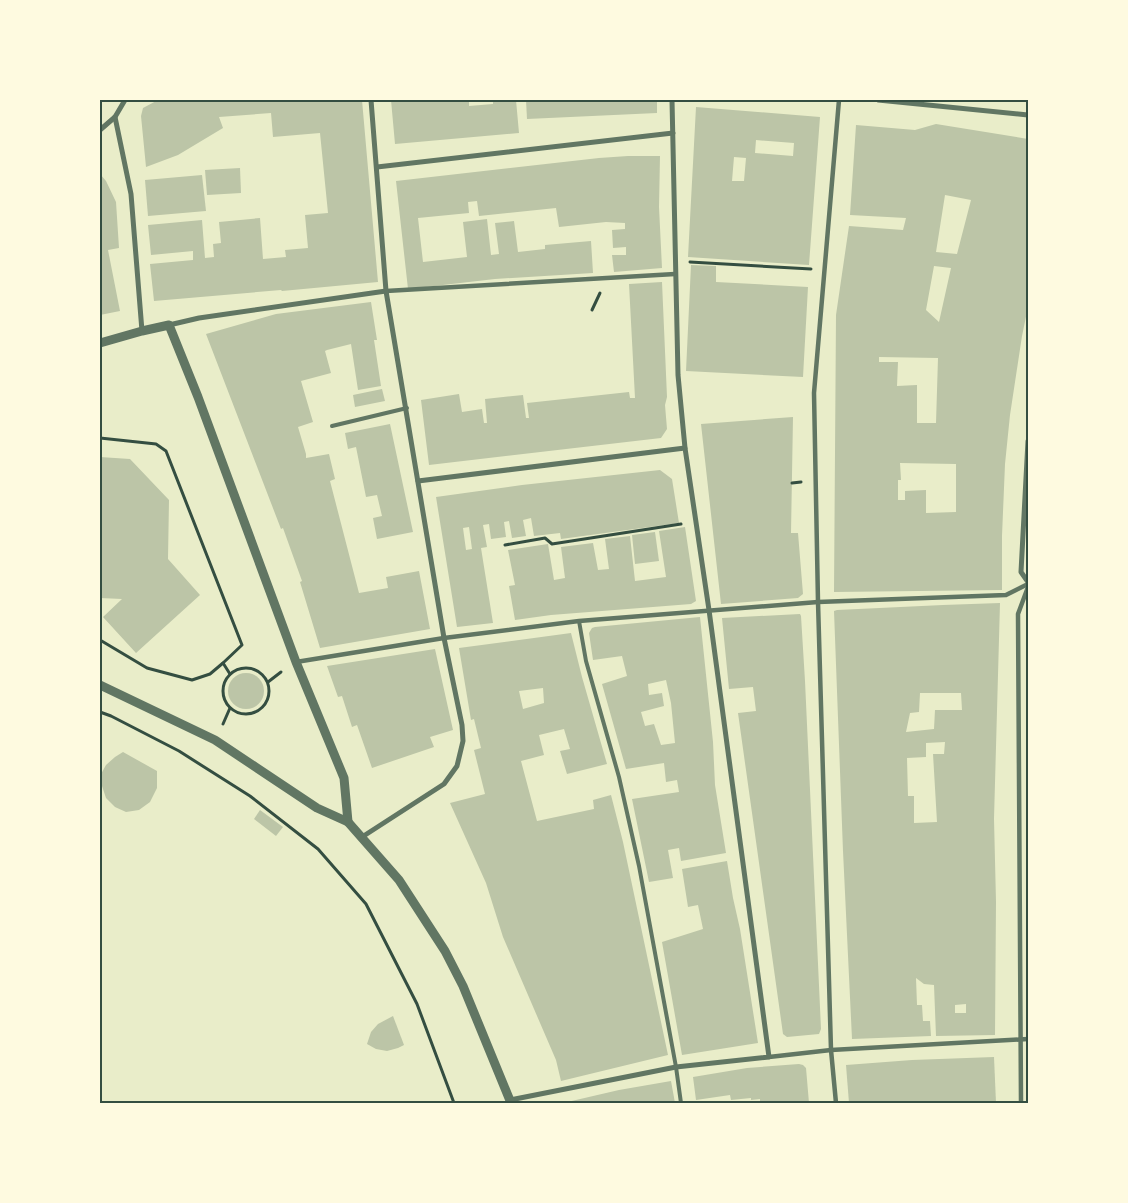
<svg xmlns="http://www.w3.org/2000/svg" width="1128" height="1203" font-family="'PT Serif',serif">
  <style>
    .building { fill: #bcc5a7; fill-rule: evenodd }
    .lines { fill: none; stroke-linecap: round; stroke-linejoin: round }
    .path { stroke: #344e41; stroke-width: 3 }
    .service { stroke: #617663; stroke-width: 4 }
    .pedestrian { stroke: #617663; stroke-width: 4.5 }
    .minor { stroke: #617663; stroke-width: 5 }
    .tertiary { stroke: #617663; stroke-width: 9 }
    .neatline { fill: none; stroke: #344e41; stroke-width: 2 }
  </style>
  <rect width="100%" height="100%" fill="#e9edc9"/>
  <g class="building">
    <polygon points="158,100 362,100 378,282 282,291 281,290 154,301 150,264 193,260 193,251 151,255 148,225 202,220 205,258 214,257 213,244 221,243 219,222 260,218 263,259 286,257 285,250 308,248 305,215 328,213 320,133 273,137 271,113 219,117 223,128 178,155 146,167 141,116 143,108"/>
    <polygon points="391,100 469,100 469,106 493,104 493,100 516,100 519,133 395,144"/>
    <polygon points="526,100 657,100 657,113 527,119"/>
    <path d="M696,107L820,117L809,265L688,257ZM756,140L794,143L793,156L755,153ZM734,157L746,158L744,181H732Z"/>
    <path d="M936,124L1028,139V307L1022,336L1010,415L1005,464L1002,536V590L834,592L836,315L849,226L903,230L906,218L850,215L856,125L915,130ZM945,195L971,200L957,254L936,252ZM934,266L951,268L939,322L926,310ZM879,357L938,358L936,423H917V385L897,386L898,362H879ZM900,463L956,464V512L926,513V490L905,491V500H898V480H901Z"/>
    <polygon points="628,156 660,156 659,207 662,268 614,272 612,255 626,255 626,247 613,248 612,230 625,229 625,223 606,222 559,227 556,208 479,216 477,201 468,202 469,213 418,218 423,262 467,257 463,222 487,219 491,255 499,254 495,223 514,221 518,252 545,249 545,245 591,241 593,273 495,279 408,289 396,181 599,158"/>
    <polygon points="240,168 241,193 207,195 205,170"/>
    <polygon points="100,174 106,181 116,202 119,248 108,250 120,311 100,315"/>
    <polygon points="202,175 206,211 148,216 145,180"/>
    <polygon points="691,265 716,266 716,282 808,287 803,377 686,371"/>
    <polygon points="662,282 667,397 665,405 667,429 661,438 429,465 421,400 459,394 462,412 482,409 484,423 487,423 485,399 523,395 526,418 529,418 527,403 629,392 630,398 635,398 629,284"/>
    <polygon points="371,302 377,340 374,340 381,386 358,390 351,344 327,350 325,351 331,373 301,381 313,422 298,427 306,454 306,458 329,454 335,479 330,481 359,593 388,588 386,577 419,571 430,629 320,648 300,582 302,581 283,528 281,529 206,334 276,314"/>
    <polygon points="382,389 385,401 355,407 353,395"/>
    <polygon points="793,417 791,533 798,533 803,594 798,598 721,604 701,424"/>
    <polygon points="390,424 413,532 377,539 373,518 382,516 377,495 366,497 356,447 348,449 345,433"/>
    <polygon points="100,457 130,459 169,500 168,559 200,595 136,653 103,617 122,599 100,598"/>
    <path d="M660,470L672,479L679,523L561,539L560,533L534,536L531,518L523,520L526,536L512,538L509,521L504,522L506,537L491,539L489,524L483,525L487,547L481,548L493,623L457,627L436,497L522,485ZM469,527L472,549L466,550L463,528Z"/>
    <polygon points="685,527 696,601 691,604 551,615 515,620 509,586 515,585 508,550 548,544 554,580 565,578 561,547 593,543 598,570 609,569 605,539 630,536 635,581 666,577 659,531"/>
    <polygon points="655,532 659,561 635,564 632,535"/>
    <path d="M1000,603L994,819L996,902L995,1035L936,1036L934,985L924,984L916,978L917,1005H922L923,1021H930L931,1036L852,1039L843,851L834,611L837,610L943,605ZM920,693H961L962,710H935L934,729L906,732L910,713L919,712ZM945,742L944,754H933L937,822L914,823V796H908L907,758L926,757V743ZM966,1004V1013H955V1005Z"/>
    <polygon points="800,614 801,616 805,681 821,1029 819,1034 787,1037 783,1034 738,713 756,711 753,687 729,689 722,618"/>
    <path d="M700,617L713,742L715,785L726,853L681,861L679,848L668,850L673,878L649,882L632,799L679,792L677,780L666,782L664,763L626,769L602,684L627,676L622,656L593,660L589,633L592,628L595,627ZM666,680L671,703L675,743L661,745L654,724L645,726L641,712L664,706L662,693L649,695L648,684Z"/>
    <path d="M571,633L582,677L607,764L567,774L560,751L570,749L564,729L539,735L544,755L521,761L537,821L594,809L593,800L611,795L623,842L668,1055L561,1081L556,1060L503,937L486,883L450,803L485,794L474,750L481,748L474,719L471,720L459,648ZM543,688L544,703L523,709L519,691Z"/>
    <polygon points="435,649 453,730 430,737 434,747 372,768 357,725 352,727 342,696 338,697 327,666"/>
    <circle cx="246" cy="691" r="18"/>
    <polygon points="123,752 157,771 157,788 150,802 139,810 126,812 115,807 106,798 102,786 101,774 106,765 115,757"/>
    <polygon points="260,810 283,827 276,836 254,819"/>
    <polygon points="727,861 733,898 740,929 758,1043 682,1055 662,942 703,929 698,905 688,907 682,869"/>
    <polygon points="393,1016 404,1045 398,1048 387,1051 376,1049 367,1044 371,1032 378,1024"/>
    <polygon points="994,1057 996,1103 849,1103 846,1065 912,1060"/>
    <polygon points="799,1064 803,1065 806,1068 809,1103 760,1103 760,1099 751,1100 751,1098 731,1100 730,1095 696,1100 693,1077 747,1068"/>
    <polygon points="671,1081 675,1103 563,1103 619,1090"/>
  </g>
  <g class="lines">
    <g class="path">
      <polyline points="690,262 811,269"/>
      <polyline points="592,310 600,293"/>
      <polyline points="100,438 156,444 166,451 242,645 223,663 210,674 192,680 147,668 100,640"/>
      <polyline points="792,483 801,482"/>
      <polyline points="505,545 545,538 552,544 681,524"/>
      <polyline points="223,663 230,674"/>
      <circle cx="246" cy="691" r="23"/>
      <polyline points="268,682 281,672"/>
      <polyline points="100,712 111,716 179,751 201,765 250,796 318,849 366,904 417,1004 454,1103"/>
      <polyline points="223,724 230,708"/>
    </g>
    <g class="service">
      <polyline points="332,426 407,408"/>
      <polyline points="579,621 586,661 619,777 639,866 676,1067 681,1103"/>
    </g>
    <g class="pedestrian">
      <polyline points="386,291 675,274"/>
      <polyline points="296,662 444,638 579,621 818,602 1006,595 1028,584"/>
      <polyline points="769,1057 831,1050 1028,1039"/>
      <polyline points="836,1103 831,1050 818,602 814,393 839,100"/>
      <polyline points="1021,1103 1018,614 1028,587"/>
    </g>
    <g class="minor">
      <polyline points="878,100 1028,115"/>
      <polyline points="115,117 131,194 142,331"/>
      <polyline points="100,130 115,117 125,100"/>
      <polyline points="377,167 673,133"/>
      <polyline points="169,325 199,318 386,291"/>
      <polyline points="1028,441 1021,572 1028,582"/>
      <polyline points="418,481 685,448"/>
      <polyline points="362,837 444,784 457,766 463,741 462,725 444,638 386,291 371,100"/>
      <polyline points="510,1100 676,1067 769,1057 709,610 685,448 678,375 672,100"/>
    </g>
    <g class="tertiary">
      <polyline points="100,343 142,331 169,325 198,397 296,662 344,778 348,822"/>
      <polyline points="100,685 215,740 317,808 348,822 399,880 445,951 463,986 511,1103"/>
    </g>
  </g>
  <rect width="1128" height="1203" fill="none" stroke="#fefae0" stroke-width="202"/>
  <rect x="101" y="101" width="926" height="1001" class="neatline"/>
</svg>
